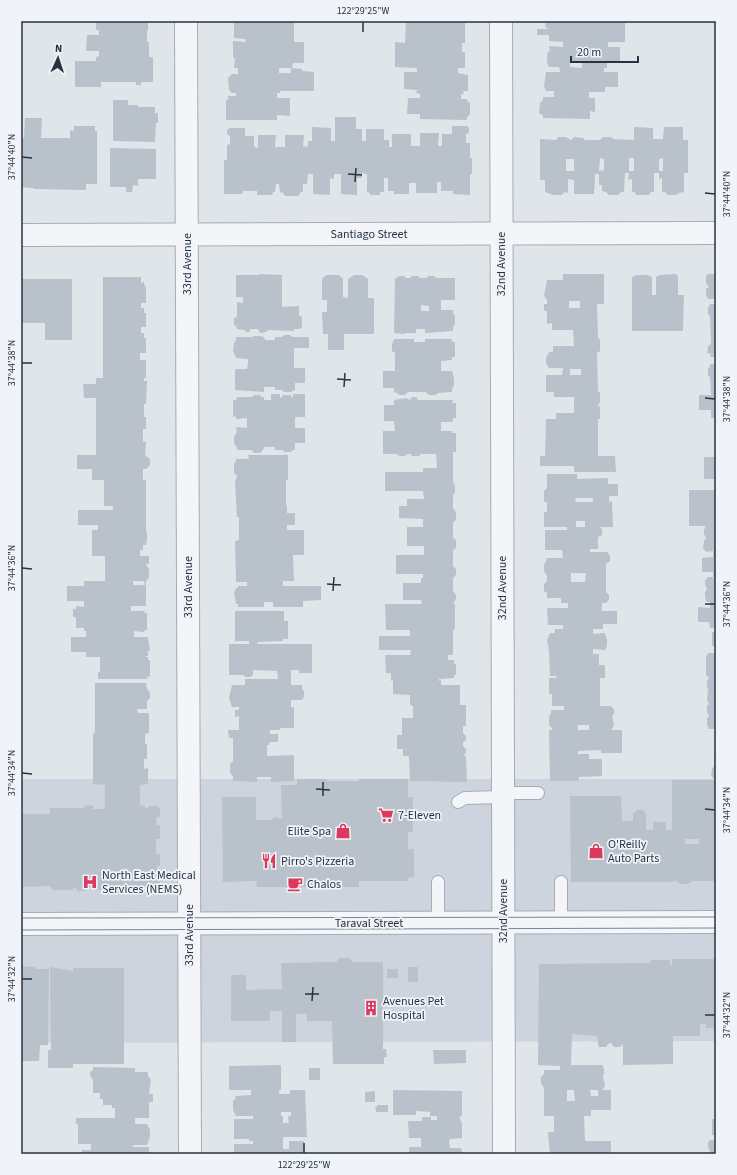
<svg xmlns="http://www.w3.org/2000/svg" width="737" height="1175" font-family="'Source Sans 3',sans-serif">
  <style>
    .built { fill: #ced4dd }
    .building { fill: #b9c1cb; fill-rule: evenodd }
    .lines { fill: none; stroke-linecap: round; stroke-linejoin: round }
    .service-casing { stroke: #a5acb5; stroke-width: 14 }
    .minor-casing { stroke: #a5acb5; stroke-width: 24 }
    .tertiary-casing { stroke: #a5acb5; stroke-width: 24 }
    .service { stroke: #f3f5f8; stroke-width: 12 }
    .minor { stroke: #f3f5f8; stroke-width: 22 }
    .tertiary { stroke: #f3f5f8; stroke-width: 22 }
    .tram { stroke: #788596; stroke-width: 1 }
    .ticks { fill: none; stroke: #273343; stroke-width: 1.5 }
    .labels { text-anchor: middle; stroke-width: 3.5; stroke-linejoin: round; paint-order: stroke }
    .street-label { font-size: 12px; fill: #273343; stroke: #f0f4f8 }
    .poi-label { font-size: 12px; fill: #273343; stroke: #f0f4f8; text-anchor: start }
    .neatline { fill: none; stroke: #273343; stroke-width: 1.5 }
    .ticks-label { font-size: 10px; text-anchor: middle; fill: #273343 }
  </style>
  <rect width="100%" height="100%" fill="#e0e5ea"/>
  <polygon class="built" points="21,779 716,779 716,1041 21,1043"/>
  <g class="building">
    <polygon points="96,21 148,21 148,30 147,30 147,42 149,42 149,57 153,57 153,82 141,82 141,85 136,85 136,82 101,82 101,87 75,87 75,61 96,61 96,57 99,56 99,51 86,51 87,35 99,35 99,30 96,30"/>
    <polygon points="234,21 294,21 294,42 304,42 304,63 293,63 292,68 279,68 279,73 291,73 291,68 302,69 302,71 314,72 314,91 280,91 280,93 277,93 277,98 290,98 290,116 277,115 277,120 226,120 226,100 228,100 228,96 236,96 236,93 232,93 229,90 228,78 232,74 238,74 238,68 234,68 235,58 233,58 233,41 246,42 245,39 234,38"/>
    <polygon points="406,21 465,21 465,43 462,43 462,52 465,52 465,68 458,68 458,73 468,75 468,91 463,91 464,94 461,94 461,99 467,99 467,101 470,103 470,114 467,117 467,120 420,119 420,114 407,114 408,98 420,98 420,94 416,93 417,90 404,89 404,72 417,72 417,68 395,67 395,42 405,43"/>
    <path d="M546,21H625V42H608V47H620V62H607V68H604V72H618V87H605V92H589V98H595V112L590,111V119L543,118V115L539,113L540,103L543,100V97H554V91H546L544,86L546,72H560L559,67H549L547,62V54L550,50L549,46L563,47V42L549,41V35H537V29H549L545,27ZM570,63H582V68L570,67Z"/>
    <polygon points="113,100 128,100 128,105 138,105 138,107 155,107 155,113 158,113 158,123 156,123 155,142 113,141"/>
    <polygon points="335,117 356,117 356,129 362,129 362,141 366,141 366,129 384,129 384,140 389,140 389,147 392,147 392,134 411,134 411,146 420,146 420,133 439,133 438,146 442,146 442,134 452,134 452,126 467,126 469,128 469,133 466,134 466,143 470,143 470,158 472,158 472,174 470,174 470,195 453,194 453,191 441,191 441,182 437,182 437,193 416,193 416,183 409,183 409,194 394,194 394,191 388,191 388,178 384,178 384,192 380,192 380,195 370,195 370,193 367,192 367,174 362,173 362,178 357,178 357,195 341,194 341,174 334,174 334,179 330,178 330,195 313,194 313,174 308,174 307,184 303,184 303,192 301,192 298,196 285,196 282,192 280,193 279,184 276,184 275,192 273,192 272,195 257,195 257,191 243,191 242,194 224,194 224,160 227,160 227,144 230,145 230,136 227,134 227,130 230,128 245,128 245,136 254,136 254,147 258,148 258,135 276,135 275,147 285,147 285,135 304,135 303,147 308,146 308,141 312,141 312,127 331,128 331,141 335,141"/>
    <polygon points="25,118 42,118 41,138 70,138 70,130 74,131 74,126 95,126 95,131 97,131 97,184 86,184 86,190 34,189 33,188 21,187 21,138 24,138"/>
    <path d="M634,127L653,128V139H663L664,127H683V140H688V173H684V192L679,193L676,195H668L665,192H662V178L659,179V173H654V192H651L649,195H636L635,192H632V179L628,180L629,173H625L624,192H621L618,195H609L606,192L602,191V185H599V174H595L594,194H574V180L568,179V193L565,192L561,195H553L545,192V180H540V139L556,140L558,137H566L571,140L574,137L583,138L585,140H600L603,137H612L613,139L634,140ZM600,158L604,159V170L599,171ZM629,158H634V171H629ZM663,158V171H659V159ZM566,159H574V171H566Z"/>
    <polygon points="110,148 156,149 156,179 138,179 138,186 133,185 132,192 126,192 126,187 110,187"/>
    <polygon points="260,274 282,275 282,307 299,306 299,315 302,317 302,327 299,329 294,329 294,331 268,330 266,332 260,333 258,329 250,329 250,332 246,332 245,330 237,329 236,326 234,325 234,318 237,317 237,302 243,303 243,297 236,297 236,275 258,275"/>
    <path d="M563,274H604V304H597L598,337L600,340V351L597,353L598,391L600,393V402L598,405L600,407V419H598V456H615L616,472H574V466H540V456H545L546,419H556V413H574V397H554V392H546V375H562L563,368H549L546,363V358L549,352H553V346H574L573,330H552V323L547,324V311H544V304H547V300L544,296L547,280H563ZM569,301H580V308H569ZM570,369H581V375H570Z"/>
    <polygon points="676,274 678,277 678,295 684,295 683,331 632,331 632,277 637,275 647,275 652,277 652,295 656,295 656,277 660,275"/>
    <polygon points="708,274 716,274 716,299 708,299 706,295 706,289 709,287 706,283 706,277"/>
    <polygon points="327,275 339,275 343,279 343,297 348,298 348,279 354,275 362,275 368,279 368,298 374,298 374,334 344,334 344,350 328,350 328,334 323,334 322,312 327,312 327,300 322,300 322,278"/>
    <path d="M399,276H404L406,278H411V276H419V278H427L428,276H434L436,278H455V300H441V310H453V313L455,316V324L453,327V331L425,333V329H416V333H406L404,334L394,333L395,279ZM421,305L429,306V311H421Z"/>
    <path d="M103,277H141V283L144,282L145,287H146V303H141V308H144V313H146V327H141V333H144V338H146V353H140V360H146V378H144V381H147L146,404H144V417H146V429H143V442H146L145,455L150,459V465L146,469H143V480H146V531L147,534V540L146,545H143V550H140V556H149V564H146V565L149,569V577L146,581V606H131V611H145L144,613H147V630H145L144,632L134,631V637H148L150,651H148V656H146V657H148V660H150V677L148,676L147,679H98V672H100V657H86V652H71V637H86V631H84V628H76V617H73V609H76V606L84,607V601H67V586H84V581H105V556H92V530H98V525H78V510H113V506H104V480H92V469H77V455H96V398H84L83,384H96V378H103ZM133,581H144L145,585H133Z"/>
    <polygon points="21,279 72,279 72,340 45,340 45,323 21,323"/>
    <polygon points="710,304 716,304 716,357 710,357 711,354 707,353 708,346 711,344 710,316 708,314 708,308"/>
    <polygon points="284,335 290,335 292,337 309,337 309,348 294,348 294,368 305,368 305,383 295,383 295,390 291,392 284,392 282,390 275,390 275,387 264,387 264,392 235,390 235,369 247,369 248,364 248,359 236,358 233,351 234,343 236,340 236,337 252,337 254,336 260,336 264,337 265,340 275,340 275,337 282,337"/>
    <polygon points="394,339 414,339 414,342 425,342 425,339 452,339 452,342 455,342 455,357 452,357 452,360 441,361 441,371 452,371 454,379 454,385 452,389 452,392 438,393 435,395 429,395 426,392 408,392 405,395 399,395 397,393 394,392 394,388 383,388 383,371 395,371 395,353 392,351 392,344"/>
    <polygon points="710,364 716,364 716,418 711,418 711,410 699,410 699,395 711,395 710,377 708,375 708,369 710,366"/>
    <polygon points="271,394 280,394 280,398 281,398 283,395 290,395 293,398 293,394 305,394 305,417 295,417 295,428 305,428 305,443 295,443 295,450 293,450 291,452 284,452 283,450 275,450 275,447 264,447 263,450 260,453 254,453 252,450 237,450 237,447 234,444 234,436 237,432 236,427 247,428 247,418 236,419 236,416 233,417 233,400 236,400 237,397 252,397 254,395 260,395 261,397 264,397 264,400 271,400"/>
    <polygon points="412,397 416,397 418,400 453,400 452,403 456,403 456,418 453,418 453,422 441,422 441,431 452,431 452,433 456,433 456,452 453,452 453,482 455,485 455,493 453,495 453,508 456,512 456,520 453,522 453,538 456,540 456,548 453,550 453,566 456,569 456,575 453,578 453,591 456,595 456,599 453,604 455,604 455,629 453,630 453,655 448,655 448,660 454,660 454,664 456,664 456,675 454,675 454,678 439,679 439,681 441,680 441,685 460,685 460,705 466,705 466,726 463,726 463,733 466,736 466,740 463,742 463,746 466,749 466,753 463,755 466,756 467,782 410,781 409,756 403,756 403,749 397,749 397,735 402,735 402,718 413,718 413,706 410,705 410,695 393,694 393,680 391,681 391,673 386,673 385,655 410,655 411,650 379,650 379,636 410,636 410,630 386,630 385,604 422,604 421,600 403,600 403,583 421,583 421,578 423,578 423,574 396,574 396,555 424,555 424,546 407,546 407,527 423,527 423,519 399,518 399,506 407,506 407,499 424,499 423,491 385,491 385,472 423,472 423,468 437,468 436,454 420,454 420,456 411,456 412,454 407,454 405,456 399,456 397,454 383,454 383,431 395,431 394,421 384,421 384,405 394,405 394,400 406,398 410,400"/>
    <rect x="715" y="425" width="1" height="16"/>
    <polygon points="248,455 288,455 288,480 286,480 286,505 287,505 287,513 295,513 295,525 287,525 287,530 304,530 304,555 293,555 294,581 283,581 283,586 321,586 321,600 303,601 303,607 273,607 273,602 264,602 264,607 238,607 238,604 236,604 234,593 236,588 238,588 238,586 247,586 247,582 236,582 235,541 239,540 239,517 237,517 235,480 236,480 237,476 234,473 234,464 236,461 236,459 249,459"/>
    <rect x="704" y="457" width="12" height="22"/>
    <path d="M547,474H577V479L608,478V484H618V496H609V502L612,501L613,527H600L602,529V535L598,537V549H590V552H607L610,556V561L606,564V592L609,595V600L606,603H602V611H617V624H603V629H593V634L605,633L607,640V646L605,650L593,649V654H599V665H605V678H600V706H611L614,709V714L612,716L614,726L611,730H622V753H601V750L578,751V754H589V759H602V776L579,777V781H550L549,730H552V728L549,725V717L551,713V710H564V706H552V694H549V678H557L556,676H550L549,651L547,640L550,633H555V629H563V625H548L547,608H568V603H561V598H547V593L544,591V584L547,581V576L544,571V565L547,558H563L562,550H545V530H567V527H544V512H547V502H544V491L547,488ZM576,498H593V502H575ZM576,521H585V527H576ZM571,573H586L585,582H571ZM578,725H589V730H578Z"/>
    <polygon points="689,490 716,490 716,628 710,628 709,622 698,622 698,607 710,608 710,602 707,602 705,598 705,592 707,589 705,585 705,581 708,577 713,577 713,572 702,572 702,558 713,557 713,551 706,552 703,548 704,541 706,538 704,534 704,529 706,526 689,526"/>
    <polygon points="235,611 284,611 284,621 288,621 288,639 283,639 283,641 258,642 257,644 312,644 312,673 299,673 299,670 291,670 291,685 302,685 302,689 304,691 304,697 302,700 291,700 291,707 294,707 294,728 280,728 280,730 270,730 270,734 278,734 278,742 270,742 269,745 267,745 267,756 294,755 294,781 271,782 271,777 257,777 257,782 233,781 233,776 230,773 230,764 233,761 233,738 229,738 228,730 239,730 239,716 235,717 235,710 239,710 239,707 232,707 229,698 232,685 245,685 245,679 278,679 277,671 253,670 253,675 250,677 245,677 244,675 229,675 229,644 249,644 249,641 235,641"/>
    <rect x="712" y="632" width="4" height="14"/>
    <polygon points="708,653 716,653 716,729 709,729 707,725 707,718 709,716 707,712 707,706 709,704 707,700 708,689 707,687 707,681 709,678 706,675 706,657"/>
    <polygon points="95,683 146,683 147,689 150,692 150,698 147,701 147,709 137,709 138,713 149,713 149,733 145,734 145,744 147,744 147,759 144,759 144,769 148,768 148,784 140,785 140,805 145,806 145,809 147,808 150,806 157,806 160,809 160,816 156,818 157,826 160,825 160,839 156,839 156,854 160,854 160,866 157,865 157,876 160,879 160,886 156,889 150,889 148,886 130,886 130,890 119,890 119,887 105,887 102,890 95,890 93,887 88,887 85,891 78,891 75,887 72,890 53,890 50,886 22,887 22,883 21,883 21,784 22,784 22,814 50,814 50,808 84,808 85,805 94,806 93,809 105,809 105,785 93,784 93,733 95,734"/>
    <path d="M714,755H716V881H692L689,884H680L677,881H673V882H571L570,796H621L622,821H633V814L637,810H643L646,814V830H653V822H666V830H672V780H714L711,775L712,769L714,766ZM685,839H699V844H685Z"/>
    <polygon points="297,779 327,779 327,781 359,781 359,779 408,779 408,797 413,797 413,832 408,832 408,849 414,849 414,877 408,878 408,881 359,881 359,887 257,887 256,881 223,882 222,797 256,797 256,820 271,820 274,817 282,819 281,785 297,785"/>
    <polygon points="340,958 350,958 353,962 383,962 383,1049 386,1049 387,1057 384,1057 384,1064 333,1064 332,1021 307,1021 307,1014 296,1014 296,1042 282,1042 282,1011 270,1011 270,1021 231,1021 231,975 246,975 246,990 282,989 281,963 336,962"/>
    <path d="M672,959H716V1029L713,1030L714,1028H706V1024H700V1036H673V1064L623,1065V1044L620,1047H614L611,1043L608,1044L606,1047H599L598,1044L597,1036L572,1034L571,1065H602L604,1069V1074L603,1076L605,1086L602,1090H611V1110H591V1116H584L585,1141H611V1154H550L548,1132H554V1116H544V1088L541,1083V1077L544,1074V1070H560V1066L538,1065L539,964L651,963L650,960H670V965H672ZM567,1090H574L575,1101H567ZM590,1090H598V1096H591Z"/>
    <polygon points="21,966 36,967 36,969 49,969 48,1045 40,1045 39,1061 21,1061"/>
    <polygon points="50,967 73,971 73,968 124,968 124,1064 73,1064 73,1068 48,1068 48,1050 51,1050"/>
    <rect x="408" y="967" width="10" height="15"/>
    <rect x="387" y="969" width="11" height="9"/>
    <polygon points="433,1050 466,1050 466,1063 434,1064"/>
    <path d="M281,1065V1090H279V1094H290V1090H305L306,1115L307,1137H283V1149H289V1141H304L305,1154H234V1144H253V1141H249V1139H234V1119H253V1116H236L233,1110V1101L236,1098L235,1096L251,1095V1090H229V1066ZM281,1112H291V1116H288L289,1123H283V1116H281Z"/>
    <polygon points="93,1067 135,1068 135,1072 148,1072 148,1076 151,1080 149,1094 153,1094 153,1102 149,1102 149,1118 135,1118 135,1124 147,1124 150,1130 150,1137 147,1145 133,1145 133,1147 149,1147 149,1154 82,1154 82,1150 91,1150 91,1144 78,1144 78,1124 76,1124 76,1118 115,1118 115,1108 112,1108 112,1105 103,1105 103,1099 100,1099 100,1093 93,1093 93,1080 90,1076 90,1072 93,1070"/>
    <rect x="309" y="1068" width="11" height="12"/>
    <polygon points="393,1090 462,1091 462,1116 460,1116 460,1119 462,1123 462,1138 450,1139 449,1142 450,1148 461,1148 463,1154 409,1154 409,1147 421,1147 421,1138 409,1138 408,1121 422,1121 422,1117 431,1117 431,1120 437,1120 437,1116 430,1116 430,1112 416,1111 416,1115 393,1115"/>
    <polygon points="375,1091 375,1102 365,1102 365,1092"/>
    <polygon points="377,1105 388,1105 388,1112 376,1112 375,1107 377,1107"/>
    <rect x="712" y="1119" width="4" height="16"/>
    <polygon points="710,1140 716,1140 716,1154 709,1154 710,1150 708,1148 708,1143"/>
  </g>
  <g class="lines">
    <g class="service-casing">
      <g id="service">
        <polyline points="502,793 538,793"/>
        <polyline points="458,802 465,798 502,797"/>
        <polyline points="561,882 561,923"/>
        <polyline points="438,923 438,882"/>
      </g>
    </g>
    <g class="minor-casing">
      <g id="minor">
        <polyline points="186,21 190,1154"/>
        <polyline points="501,21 504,1154"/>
        <polyline points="21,235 716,233"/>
      </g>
    </g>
    <g class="tertiary-casing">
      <polyline id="tertiary" points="21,924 716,922"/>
    </g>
    <use href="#service" class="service"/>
    <use href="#minor" class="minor"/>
    <use href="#tertiary" class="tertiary"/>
    <g class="tram">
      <polyline points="21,918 716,917"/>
      <polyline points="21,930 716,928"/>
    </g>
  </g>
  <path class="ticks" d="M363,32V22M22,157L32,158M348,174L362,175M355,182L356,168M705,193L715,194M22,363H32M337,379L351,380M344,387L345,373M705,398L715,399M22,568L32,569M327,584L341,585M333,591L334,577M705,604H715M22,773L32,774M316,789L330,790M323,796V782M705,809L715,810M22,979H32M305,994H319M312,1001L313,987M705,1015H715M304,1153V1143"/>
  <defs>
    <g id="supermarket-bare" transform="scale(1.2)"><path d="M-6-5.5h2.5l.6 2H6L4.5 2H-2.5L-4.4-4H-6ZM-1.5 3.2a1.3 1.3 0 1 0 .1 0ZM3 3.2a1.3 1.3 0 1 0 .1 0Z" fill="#db395e" stroke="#f0f4f8" stroke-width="2.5" paint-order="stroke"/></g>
    <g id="shop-bare" transform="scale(1.2)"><path d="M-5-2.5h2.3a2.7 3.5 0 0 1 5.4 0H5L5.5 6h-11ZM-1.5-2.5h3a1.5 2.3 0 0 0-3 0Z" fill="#db395e" stroke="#f0f4f8" stroke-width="2.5" paint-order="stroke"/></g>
    <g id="restaurant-bare" transform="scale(1.2)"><path d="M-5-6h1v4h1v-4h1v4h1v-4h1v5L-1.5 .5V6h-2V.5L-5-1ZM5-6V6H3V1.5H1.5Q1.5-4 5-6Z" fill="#db395e" stroke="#f0f4f8" stroke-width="2.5" paint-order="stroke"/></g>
    <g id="hospital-bare" transform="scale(1.2)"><path d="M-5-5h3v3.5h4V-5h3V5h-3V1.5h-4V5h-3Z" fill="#db395e" stroke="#f0f4f8" stroke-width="2.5" paint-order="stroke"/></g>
    <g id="cafe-bare" transform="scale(1.2)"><path d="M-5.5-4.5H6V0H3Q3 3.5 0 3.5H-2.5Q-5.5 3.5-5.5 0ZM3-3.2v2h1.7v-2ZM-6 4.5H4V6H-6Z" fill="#db395e" stroke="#f0f4f8" stroke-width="2.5" paint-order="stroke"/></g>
    <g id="building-bare" transform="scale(1.2)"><path d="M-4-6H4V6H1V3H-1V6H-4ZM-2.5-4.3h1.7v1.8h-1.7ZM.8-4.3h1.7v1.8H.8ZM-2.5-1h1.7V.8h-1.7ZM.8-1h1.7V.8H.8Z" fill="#db395e" stroke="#f0f4f8" stroke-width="2.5" paint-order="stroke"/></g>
  </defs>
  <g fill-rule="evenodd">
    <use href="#supermarket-bare" x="386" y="815"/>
    <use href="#shop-bare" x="343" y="831"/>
    <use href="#shop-bare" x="596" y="851"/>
    <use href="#restaurant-bare" x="269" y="861"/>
    <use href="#hospital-bare" x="90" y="882"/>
    <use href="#cafe-bare" x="295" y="884"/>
    <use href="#building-bare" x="371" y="1008"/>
  </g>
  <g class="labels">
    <g class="street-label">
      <text x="369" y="238">Santiago Street</text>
      <text transform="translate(187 264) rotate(-90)" y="4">33rd Avenue</text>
      <text transform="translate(501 264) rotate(-90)" y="4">32nd Avenue</text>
      <text transform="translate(188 587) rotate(-90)" y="4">33rd Avenue</text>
      <text transform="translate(502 588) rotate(-90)" y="4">32nd Avenue</text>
      <text transform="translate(503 911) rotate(-90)" y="4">32nd Avenue</text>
      <text x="369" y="927">Taraval Street</text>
      <text transform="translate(189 935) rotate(-90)" y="4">33rd Avenue</text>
    </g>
    <g class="poi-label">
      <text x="398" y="819">7-Eleven</text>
      <text x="331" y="835" text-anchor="end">Elite Spa</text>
      <text x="608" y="848">O'Reilly<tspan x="608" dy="14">Auto Parts</tspan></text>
      <text x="281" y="865">Pirro's Pizzeria</text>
      <text x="102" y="879">North East Medical<tspan x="102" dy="14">Services (NEMS)</tspan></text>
      <text x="307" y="888">Chalos</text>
      <text x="383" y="1005">Avenues Pet<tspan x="383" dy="14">Hospital</tspan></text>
    </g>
  </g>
  <rect width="737" height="1175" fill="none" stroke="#f0f4f8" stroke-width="44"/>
  <g transform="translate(58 58) rotate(3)" stroke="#f0f4f8" stroke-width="3" paint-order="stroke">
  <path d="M0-3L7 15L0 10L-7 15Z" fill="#273343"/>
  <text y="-6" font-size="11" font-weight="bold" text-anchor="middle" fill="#273343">N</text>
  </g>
  <path d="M571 56v6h67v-6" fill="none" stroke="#273343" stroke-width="2"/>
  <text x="577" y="56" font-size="12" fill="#273343" stroke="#f0f4f8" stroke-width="3" paint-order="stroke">20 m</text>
  <rect x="22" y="22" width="693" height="1131" class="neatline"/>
  <g class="ticks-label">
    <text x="363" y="14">122°29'25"W</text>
    <text transform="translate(11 157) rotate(-90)" y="4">37°44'40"N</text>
    <text transform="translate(726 194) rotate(-90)" y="4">37°44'40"N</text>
    <text transform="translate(11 363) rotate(-90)" y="4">37°44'38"N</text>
    <text transform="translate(726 399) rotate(-90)" y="4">37°44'38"N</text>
    <text transform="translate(11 568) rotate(-90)" y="4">37°44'36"N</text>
    <text transform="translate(726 604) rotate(-90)" y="4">37°44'36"N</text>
    <text transform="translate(11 773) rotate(-90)" y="4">37°44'34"N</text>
    <text transform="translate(726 810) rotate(-90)" y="4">37°44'34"N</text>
    <text transform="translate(11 979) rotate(-90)" y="4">37°44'32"N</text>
    <text transform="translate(726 1015) rotate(-90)" y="4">37°44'32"N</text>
    <text x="304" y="1168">122°29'25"W</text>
  </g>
</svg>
